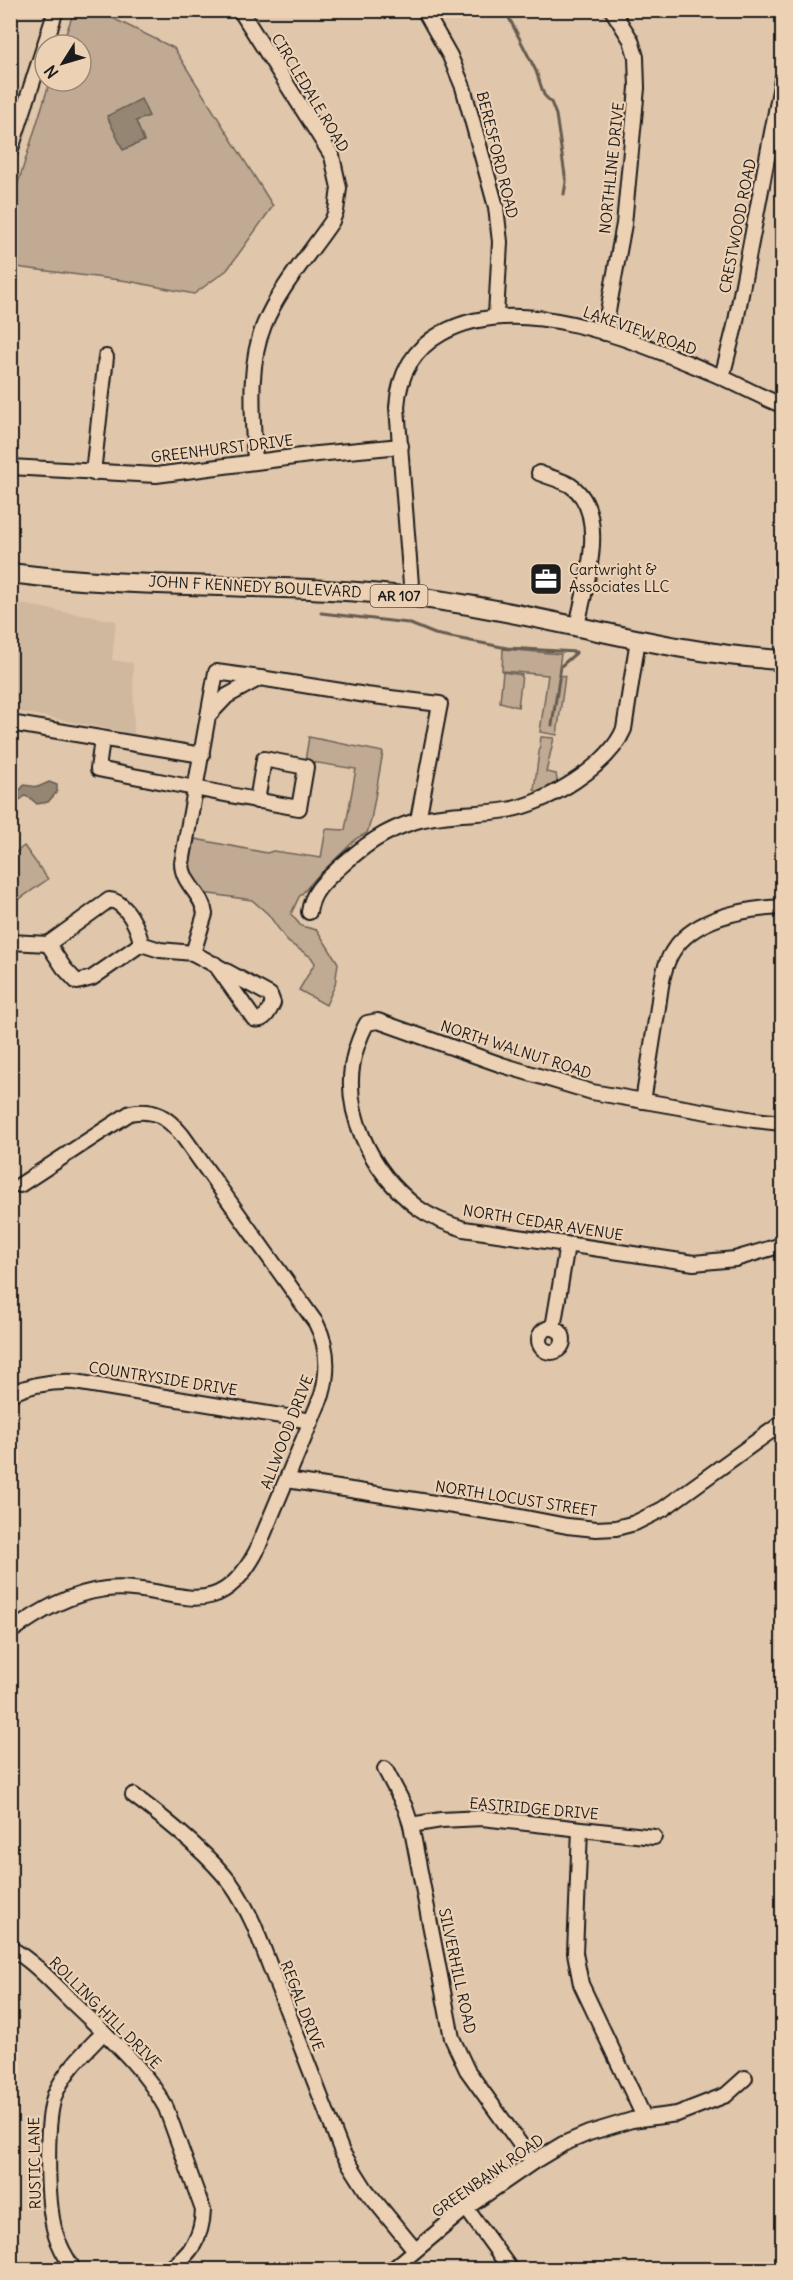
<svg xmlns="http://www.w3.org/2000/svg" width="793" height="2280" font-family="Delius,sans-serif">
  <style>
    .built { fill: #d0b89f }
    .green { fill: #c0aa93; stroke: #6e6358; stroke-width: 1.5 }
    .water { fill: #958573; stroke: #655b50; stroke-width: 1.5 }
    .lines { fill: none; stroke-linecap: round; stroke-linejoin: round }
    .stream { stroke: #655b50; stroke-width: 3 }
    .minor-casing { stroke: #1c1c1c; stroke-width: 18 }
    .major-casing { stroke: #1c1c1c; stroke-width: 22 }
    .minor { stroke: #edd1b4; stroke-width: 14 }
    .major { stroke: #edd1b4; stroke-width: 18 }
    .labels { text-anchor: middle; stroke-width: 4.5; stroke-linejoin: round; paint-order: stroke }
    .shield { fill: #edd1b4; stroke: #5b524a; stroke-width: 1.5 }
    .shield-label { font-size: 14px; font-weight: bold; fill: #1c1c1c }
    .street-label { font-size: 15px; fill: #1c1c1c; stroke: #edd1b4 }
    .poi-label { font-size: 15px; fill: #1c1c1c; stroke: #edd1b4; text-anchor: start }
  </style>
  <rect width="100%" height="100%" fill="#e0c6ab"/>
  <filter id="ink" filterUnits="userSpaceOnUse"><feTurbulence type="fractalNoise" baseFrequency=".0167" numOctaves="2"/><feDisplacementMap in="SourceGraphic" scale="12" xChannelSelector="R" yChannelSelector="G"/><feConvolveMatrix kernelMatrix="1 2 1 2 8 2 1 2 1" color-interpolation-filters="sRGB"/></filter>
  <g filter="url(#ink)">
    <polygon class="built" points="10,602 116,621 112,660 133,663 134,734 11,710"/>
    <g class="green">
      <polygon points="74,11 98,11 174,48 273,206 227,270 194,294 128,281 23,268 11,265 11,206 50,81 81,81 81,45 62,45"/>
      <polygon points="503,649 561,654 558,675 565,676 557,735 540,732 548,675 502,671"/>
      <polygon points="503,672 522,675 518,707 500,702"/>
      <polygon points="309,737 383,752 371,820 367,833 357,838 316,878 299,897 291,914 301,926 317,930 338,963 335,985 326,1005 299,990 315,963 311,957 288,942 268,914 252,900 203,893 189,869 195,839 267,853 273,851 321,858 326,829 345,830 356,769 305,761"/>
      <polygon points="541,737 554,738 546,772 556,774 558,786 543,794 534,790"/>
      <polygon points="24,846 48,879 11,905 11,856"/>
    </g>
    <g class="water">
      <polygon points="141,99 149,116 136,121 144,141 123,150 107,116"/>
      <polygon points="49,782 57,785 57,792 48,802 37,804 30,798 25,796 16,803 11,801 12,790 21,789 24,785 38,787"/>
    </g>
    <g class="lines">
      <g class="stream">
        <polyline points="505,10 536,71 544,95 551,102 556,115 566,182 564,194"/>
        <polyline points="321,613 408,623 435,634 507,648 576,652"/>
        <polyline points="552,725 561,666 576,653"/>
      </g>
      <g class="minor-casing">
        <g id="minor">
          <path d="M240,10L332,156L339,188L336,211L332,221C309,255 279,288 264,325C247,367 253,418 255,462"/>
          <polyline points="424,10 450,56 463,87 496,207 500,242 496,316"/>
          <polyline points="10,152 56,10"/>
          <polyline points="604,333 624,224 637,88 636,57 631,40 612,10"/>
          <polyline points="722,377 735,326 782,80"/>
          <polyline points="10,467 156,475 317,454 401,446"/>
          <polyline points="93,473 106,357"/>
          <path d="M539,473C549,477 561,480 570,485C611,512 584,588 577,627"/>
          <path d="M412,597L397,407C399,374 413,349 442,333C520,290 637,342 712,373C736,383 758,396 782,405"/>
          <polyline points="208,716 216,672 260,678"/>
          <polyline points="10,723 202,755"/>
          <path d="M102,739L98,769C165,782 232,796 299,808L306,767L264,759L257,801"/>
          <path d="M309,912C312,891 325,881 339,868C363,846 385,830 416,821C446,812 478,815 507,810C546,804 609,766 624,729L638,639"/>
          <path d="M10,942L48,944L109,900C126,901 139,929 141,944L160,950L193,953L205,914C203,894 182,884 182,863L208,716L227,696L260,678L366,695L440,704L418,820"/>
          <polyline points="48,944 64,968 77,982 92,978 141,944"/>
          <path d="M193,953L270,995L273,1003C269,1011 265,1022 254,1019L215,964"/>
          <path d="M643,1101C648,1072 652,1043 657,1014C660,995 661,974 670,956C690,918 743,909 782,907"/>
          <path d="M782,1123L754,1120L592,1092L502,1065L378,1021L367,1023C362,1031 359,1040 356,1049C338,1108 371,1172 418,1208C432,1218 448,1224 464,1229L694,1263L735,1259L782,1245"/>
          <circle cx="551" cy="1340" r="12"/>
          <polyline points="553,1328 567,1245"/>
          <path d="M10,1394C32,1384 52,1381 75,1382L311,1421"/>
          <polyline points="287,1480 505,1514 567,1526 596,1529 616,1528 635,1523 663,1509 782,1423"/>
          <path d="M10,1632C40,1611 70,1593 106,1589C171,1582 214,1631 256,1552L322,1395C329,1370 328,1346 316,1323L182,1135C167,1117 154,1108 130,1113L20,1185"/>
          <polyline points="385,1769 405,1807 411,1825 452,2038 467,2070 533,2162"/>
          <path d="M133,1795C165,1819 207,1852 231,1884C240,1896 247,1910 254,1925L342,2152L366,2190L415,2250"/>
          <polyline points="411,1825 441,1820 482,1818 654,1837"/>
          <polyline points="580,1829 575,1953 581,1984 644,2117"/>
          <path d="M10,1948C33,1961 52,1982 70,2000C105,2034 143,2065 166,2108L203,2210C202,2238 191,2254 168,2270"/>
          <polyline points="466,2208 511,2270"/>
          <path d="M74,2270C66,2258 59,2246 55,2232C47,2204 44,2115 57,2090C68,2067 87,2050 104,2032"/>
          <polyline points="392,2270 466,2208 533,2162 563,2144 589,2133 632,2120 677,2114 726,2095 745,2078"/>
        </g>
      </g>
      <g class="major-casing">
        <path id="major" d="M10,573C149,591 291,581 430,599C549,615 663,653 782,660"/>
      </g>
      <use href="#minor" class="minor"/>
      <use href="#major" class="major"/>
    </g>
  </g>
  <defs>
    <g id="office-square" transform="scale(1.725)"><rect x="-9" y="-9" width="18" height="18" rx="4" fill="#1c1c1c" stroke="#edd1b4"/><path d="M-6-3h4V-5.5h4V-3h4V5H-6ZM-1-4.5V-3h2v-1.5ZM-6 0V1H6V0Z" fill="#fff"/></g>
  </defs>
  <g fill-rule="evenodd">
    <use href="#office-square" x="546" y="579"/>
  </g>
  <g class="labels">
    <rect class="shield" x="370.5" y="585" width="57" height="22" rx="4.5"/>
    <g class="shield-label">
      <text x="399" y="601">AR 107</text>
    </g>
    <g class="street-label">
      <text transform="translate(310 93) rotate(59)" y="5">CIRCLEDALE ROAD</text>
      <text transform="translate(497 155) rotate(76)" y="5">BERESFORD ROAD</text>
      <text transform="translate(612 168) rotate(-84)" y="5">NORTHLINE DRIVE</text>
      <text transform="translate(738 226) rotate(-79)" y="5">CRESTWOOD ROAD</text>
      <text transform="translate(640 331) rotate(19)" y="5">LAKEVIEW ROAD</text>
      <text transform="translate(222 449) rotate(-7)" y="5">GREENHURST DRIVE</text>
      <text transform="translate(255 587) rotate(3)" y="5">JOHN F KENNEDY BOULEVARD</text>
      <text transform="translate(516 1050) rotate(18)" y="5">NORTH WALNUT ROAD</text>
      <text transform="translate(543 1223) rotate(9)" y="5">NORTH CEDAR AVENUE</text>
      <text transform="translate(163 1379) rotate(9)" y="5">COUNTRYSIDE DRIVE</text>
      <text transform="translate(287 1432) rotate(-69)" y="5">ALLWOOD DRIVE</text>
      <text transform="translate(516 1499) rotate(9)" y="5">NORTH LOCUST STREET</text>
      <text transform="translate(534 1809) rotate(5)" y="5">EASTRIDGE DRIVE</text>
      <text transform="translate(457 1971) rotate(78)" y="5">SILVERHILL ROAD</text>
      <text transform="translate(302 2006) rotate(69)" y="5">REGAL DRIVE</text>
      <text transform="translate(105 2013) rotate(45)" y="5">ROLLING HILL DRIVE</text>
      <text transform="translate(35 2163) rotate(-91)" y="5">RUSTIC LANE</text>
      <text transform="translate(488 2176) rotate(-35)" y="5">GREENBANK ROAD</text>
    </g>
    <g class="poi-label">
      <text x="569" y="575">Cartwright &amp;<tspan x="569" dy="17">Associates LLC</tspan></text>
    </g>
  </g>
  <rect width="793" height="2280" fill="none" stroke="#edd1b4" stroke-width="36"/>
  <rect x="18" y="18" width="757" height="2244" fill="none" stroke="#1c1c1c" stroke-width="2" filter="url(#ink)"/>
  <g transform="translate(63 63) rotate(233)"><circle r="28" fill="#edd1b4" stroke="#998977" stroke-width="1.5"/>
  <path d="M0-4.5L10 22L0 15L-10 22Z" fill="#1c1c1c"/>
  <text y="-9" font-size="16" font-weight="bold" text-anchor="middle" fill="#1c1c1c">N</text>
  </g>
</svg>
